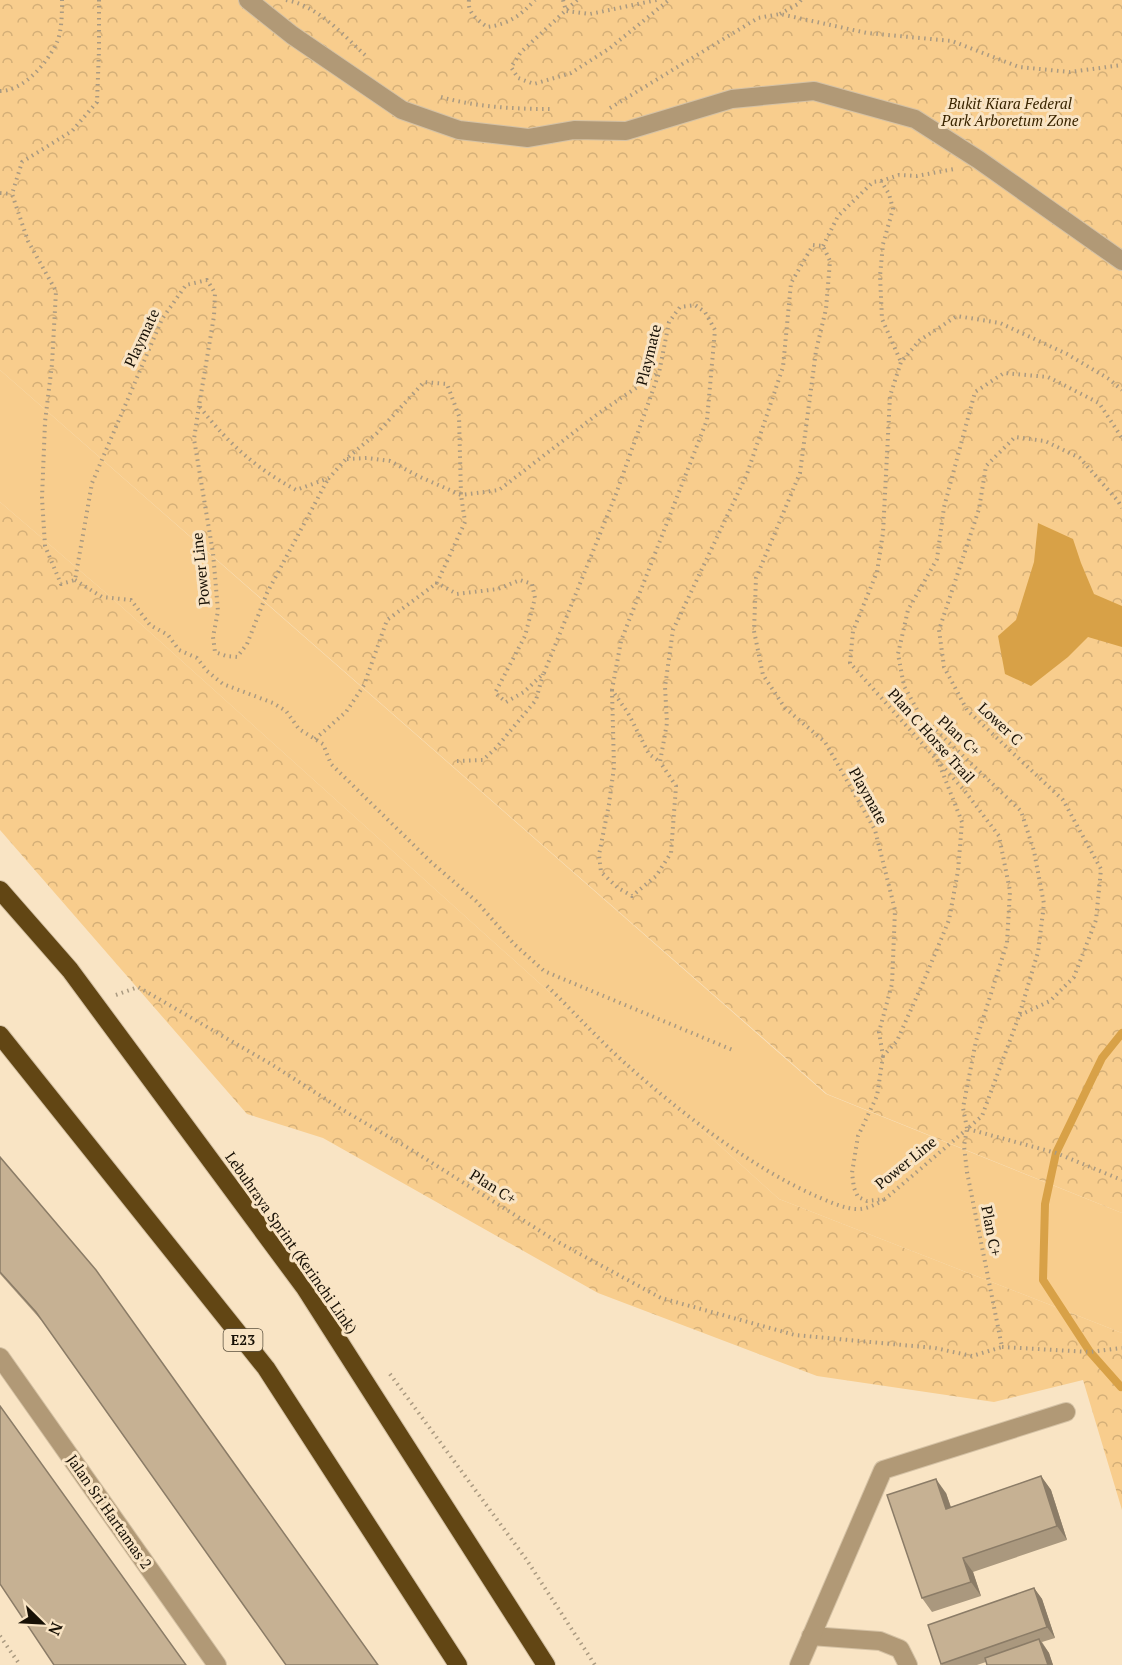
<svg xmlns="http://www.w3.org/2000/svg" width="1122" height="1665" font-family="'PT Serif',serif">
  <style>
    .green { fill: #f8cd8d }
    .forest { fill: url(#forest-crowns) }
    .water { fill: #d8a147 }
    .lines { fill: none; stroke-linecap: round; stroke-linejoin: round }
    .stream { stroke: #d8a147; stroke-width: 8 }
    .minor-casing { stroke: #d5c2a5; stroke-width: 20 }
    .highway-casing { stroke: #d5c2a5; stroke-width: 20 }
    .path { stroke: #aa9a81; stroke-width: 4; stroke-dasharray: 1.5 4.5; stroke-linecap: butt }
    .minor { stroke: #b19976; stroke-width: 18 }
    .highway { stroke: #624614; stroke-width: 18 }
    .wall { fill: #aa987e }
    .shaded-wall { fill: #8b7c67 }
    .building { fill: #c6b193; stroke: #8b7c67; stroke-width: 1.5 }
    .labels { text-anchor: middle; stroke-width: 6; stroke-linejoin: round; paint-order: stroke }
    .shield { fill: #f9e4c4; stroke: #5b503e; stroke-width: 1.5 }
    .shield-label { font-size: 14px; font-weight: bold; fill: #171005 }
    .park-label { font-size: 15px; font-style: italic; fill: #3a2500; stroke: #f9e4c4 }
    .street-label { font-size: 15px; fill: #171005; stroke: #f9e4c4 }
  </style>
  <defs>
    <pattern id="forest-crowns" width="20" height="18" patternUnits="userSpaceOnUse" patternTransform="scale(1.5)"><rect width="20" height="18" fill="#f8cd8d"/><path d="M2 6a3 3 0 1 1 6 0M12 15a3 3 0 1 1 6 0" fill="none" stroke="#d4af78"/></pattern>
  </defs>
  <rect width="100%" height="100%" fill="#f9e4c4"/>
  <polygon class="green" points="0,370 826,1094 1122,1213 1122,1333 779,1199 113,599 0,502"/>
  <g class="forest">
    <polygon points="0,0 1122,0 1122,1213 827,1094 0,370"/>
    <polygon points="0,502 113,599 779,1199 1122,1333 1122,1510 1083,1380 994,1402 817,1376 598,1293 323,1138 247,1114 0,830"/>
  </g>
  <polygon class="water" points="1038,523 1073,539 1081,563 1094,594 1122,606 1122,647 1088,637 1068,657 1031,686 1005,674 998,636 1016,620 1034,562"/>
  <g class="lines">
    <polyline class="stream" points="1121,1387 1090,1352 1043,1280 1045,1204 1056,1153 1102,1058 1122,1033"/>
    <g class="minor-casing">
      <g id="minor">
        <polyline points="248,0 292,35 402,110 459,130 528,138 574,130 626,131 732,99 814,91 915,119 979,160 1122,261"/>
        <polyline points="0,1357 217,1665"/>
        <polyline points="811,1636 880,1641 900,1649 908,1665"/>
        <polyline points="799,1665 883,1470 1066,1412"/>
      </g>
    </g>
    <g class="highway-casing">
      <g id="highway">
        <polyline points="0,890 70,970 305,1288 546,1665"/>
        <polyline points="0,1035 266,1368 458,1665"/>
      </g>
    </g>
    <g class="path">
      <path d="M99,0V50L97,102L72,131L22,162L12,194L28,241L56,291L52,364L45,422L42,498L45,546L61,584L75,580L92,483L162,319L186,285L207,280L215,293L214,316L199,406C228,443 254,467 296,490L329,478L346,459L377,433L424,382L447,384L459,416L461,495L465,522L437,583L457,594L498,589L520,580L532,584L535,598L525,636L495,693L506,702L524,692L544,673L616,494L659,373L669,322L680,307L695,305L705,312L715,330L707,420L621,641L612,690L628,713L649,754L660,762L667,723L665,687L673,630L747,474L783,367L791,283L813,245L823,246L830,261L826,309L816,351L800,473L756,578L754,631L763,675L785,708L825,742L875,830L895,910L892,984L879,1032L883,1056L897,1041L925,978L949,920L958,871L962,822L920,715"/>
      <path d="M286,0C318,6 342,34 365,55"/>
      <path d="M469,0C467,13 478,20 487,27C509,24 520,16 535,0"/>
      <polyline points="563,0 566,11 590,14 657,0"/>
      <polyline points="577,0 521,52 511,67 518,78 534,84 571,73 610,48 669,0"/>
      <polyline points="780,14 798,4 801,0"/>
      <path d="M0,91C24,91 48,62 57,42C62,31 62,12 62,0"/>
      <path d="M441,97C476,107 514,109 550,109"/>
      <polyline points="610,108 758,18 780,14 867,33 952,41 1019,67 1070,72 1122,65"/>
      <polyline points="881,181 899,175 917,176 954,169"/>
      <polyline points="0,193 12,194"/>
      <polyline points="823,246 838,216 873,182 881,181 889,194 893,209 883,244 880,276 882,319 901,362"/>
      <polyline points="199,406 194,439 213,553 218,611 213,637 215,652 226,656 237,657 247,644 267,593 328,479"/>
      <polyline points="347,459 367,458 390,461 418,476 461,495 499,490 599,413 658,373"/>
      <polyline points="75,580 102,597 131,600 150,625 168,635 179,650 197,658 207,671 223,684 273,703 286,711 299,729 323,744 331,764 431,862 476,901 514,944 544,971 735,1051"/>
      <polyline points="612,690 614,767 609,804 599,855 601,872 618,888 632,896 656,876 671,853 676,786 660,762"/>
      <polyline points="315,739 346,712 364,685 387,620 437,583"/>
      <polyline points="457,761 483,760 496,748 536,700 543,674"/>
      <path d="M547,986C574,1012 598,1039 625,1063C678,1111 752,1168 816,1196C828,1201 846,1210 860,1209C869,1208 877,1204 885,1199"/>
      <polyline points="116,995 138,987 271,1064 341,1109 410,1149 556,1241 661,1298 795,1335 935,1348 972,1356 1002,1347 967,1172 964,1146 967,1129 982,1116 1019,1016 1038,952 1044,904 1034,851 1021,811 920,715 904,686 898,654 908,610 937,559 944,507 975,392 1004,373 1048,377 1099,403 1122,438"/>
      <polyline points="1020,1015 1050,1001 1074,977 1096,920 1101,869 1063,800 967,710 944,667 939,630 979,509 986,466 1015,437 1045,441 1080,458 1118,501 1122,508"/>
      <polyline points="883,1056 877,1096 858,1136 852,1173 854,1188 858,1197 867,1201 885,1199 966,1130"/>
      <polyline points="967,1128 963,1108 976,1041 1007,943 1010,891 999,836 964,790 850,663 853,631 877,572 883,533 890,396 901,362 920,340 957,316 1000,323 1067,354 1109,379 1122,390"/>
      <polyline points="968,1129 1056,1153 1122,1180"/>
      <polyline points="1002,1347 1090,1352 1122,1348"/>
      <polyline points="390,1374 526,1559 595,1665"/>
      <polyline points="0,1636 20,1665"/>
    </g>
    <use href="#minor" class="minor"/>
    <use href="#highway" class="highway"/>
  </g>
  <g class="wall">
    <polygon points="0,1157 41,1320 0,1274"/>
    <polygon points="1041,1476 1051,1490 1067,1540 973,1572 981,1596 932,1612 922,1598 946,1493 951,1507"/>
    <polygon points="1034,1588 1042,1599 1055,1638 1042,1642 1049,1653 1053,1665 987,1665 986,1662 977,1665 942,1665 941,1664"/>
  </g>
  <g class="shaded-wall">
    <polygon points="1041,1476 1051,1490 1067,1540 1057,1526"/>
    <polygon points="936,1479 946,1493 956,1523 946,1509"/>
    <polygon points="963,1558 973,1572 981,1596 971,1582"/>
    <polygon points="1034,1588 1042,1599 1055,1638 1047,1627"/>
    <polygon points="1039,1639 1049,1653 1053,1665 1048,1665"/>
  </g>
  <g class="building">
    <polygon points="0,1157 96,1270 378,1665 286,1665 36,1312 0,1272"/>
    <polygon points="0,1406 186,1665 54,1665 0,1584"/>
    <polygon points="1041,1476 1057,1526 963,1558 971,1582 922,1598 887,1495 936,1479 946,1509"/>
    <polygon points="1034,1588 1047,1627 941,1664 928,1625"/>
    <polygon points="1039,1639 1048,1665 987,1665 985,1658"/>
  </g>
  <g class="labels">
    <rect class="shield" x="223.5" y="1329" width="39" height="22" rx="4.5"/>
    <g class="shield-label">
      <text x="243" y="1345">E23</text>
    </g>
    <g class="park-label">
      <text x="1010" y="109">Bukit Kiara Federal<tspan x="1010" dy="17">Park Arboretum Zone</tspan></text>
    </g>
    <g class="street-label">
      <text transform="translate(142 338) rotate(-65)" y="5">Playmate</text>
      <text transform="translate(649 355) rotate(-76)" y="5">Playmate</text>
      <text transform="translate(201 569) rotate(-96)" y="5">Power Line</text>
      <text transform="translate(1000 724) rotate(43)" y="5">Lower C</text>
      <text transform="translate(931 736) rotate(48)" y="5">Plan C Horse Trail</text>
      <text transform="translate(959 736) rotate(43)" y="5">Plan C+</text>
      <text transform="translate(868 796) rotate(61)" y="5">Playmate</text>
      <text transform="translate(906 1163) rotate(-39)" y="5">Power Line</text>
      <text transform="translate(493 1187) rotate(32)" y="5">Plan C+</text>
      <text transform="translate(991 1231) rotate(79)" y="5">Plan C+</text>
      <text transform="translate(291 1243) rotate(55)" y="5">Lebuhraya Sprint (Kerinchi Link)</text>
      <text transform="translate(109 1512) rotate(55)" y="5">Jalan Sri Hartamas 2</text>
    </g>
  </g>
  <g transform="translate(42 1623) rotate(114)" stroke="#f9e4c4" stroke-width="4.5" paint-order="stroke">
  <path d="M0-4.5L10 22L0 15L-10 22Z" fill="#171005"/>
  <text y="-9" font-size="16" font-weight="bold" text-anchor="middle" fill="#171005">N</text>
  </g>
</svg>
